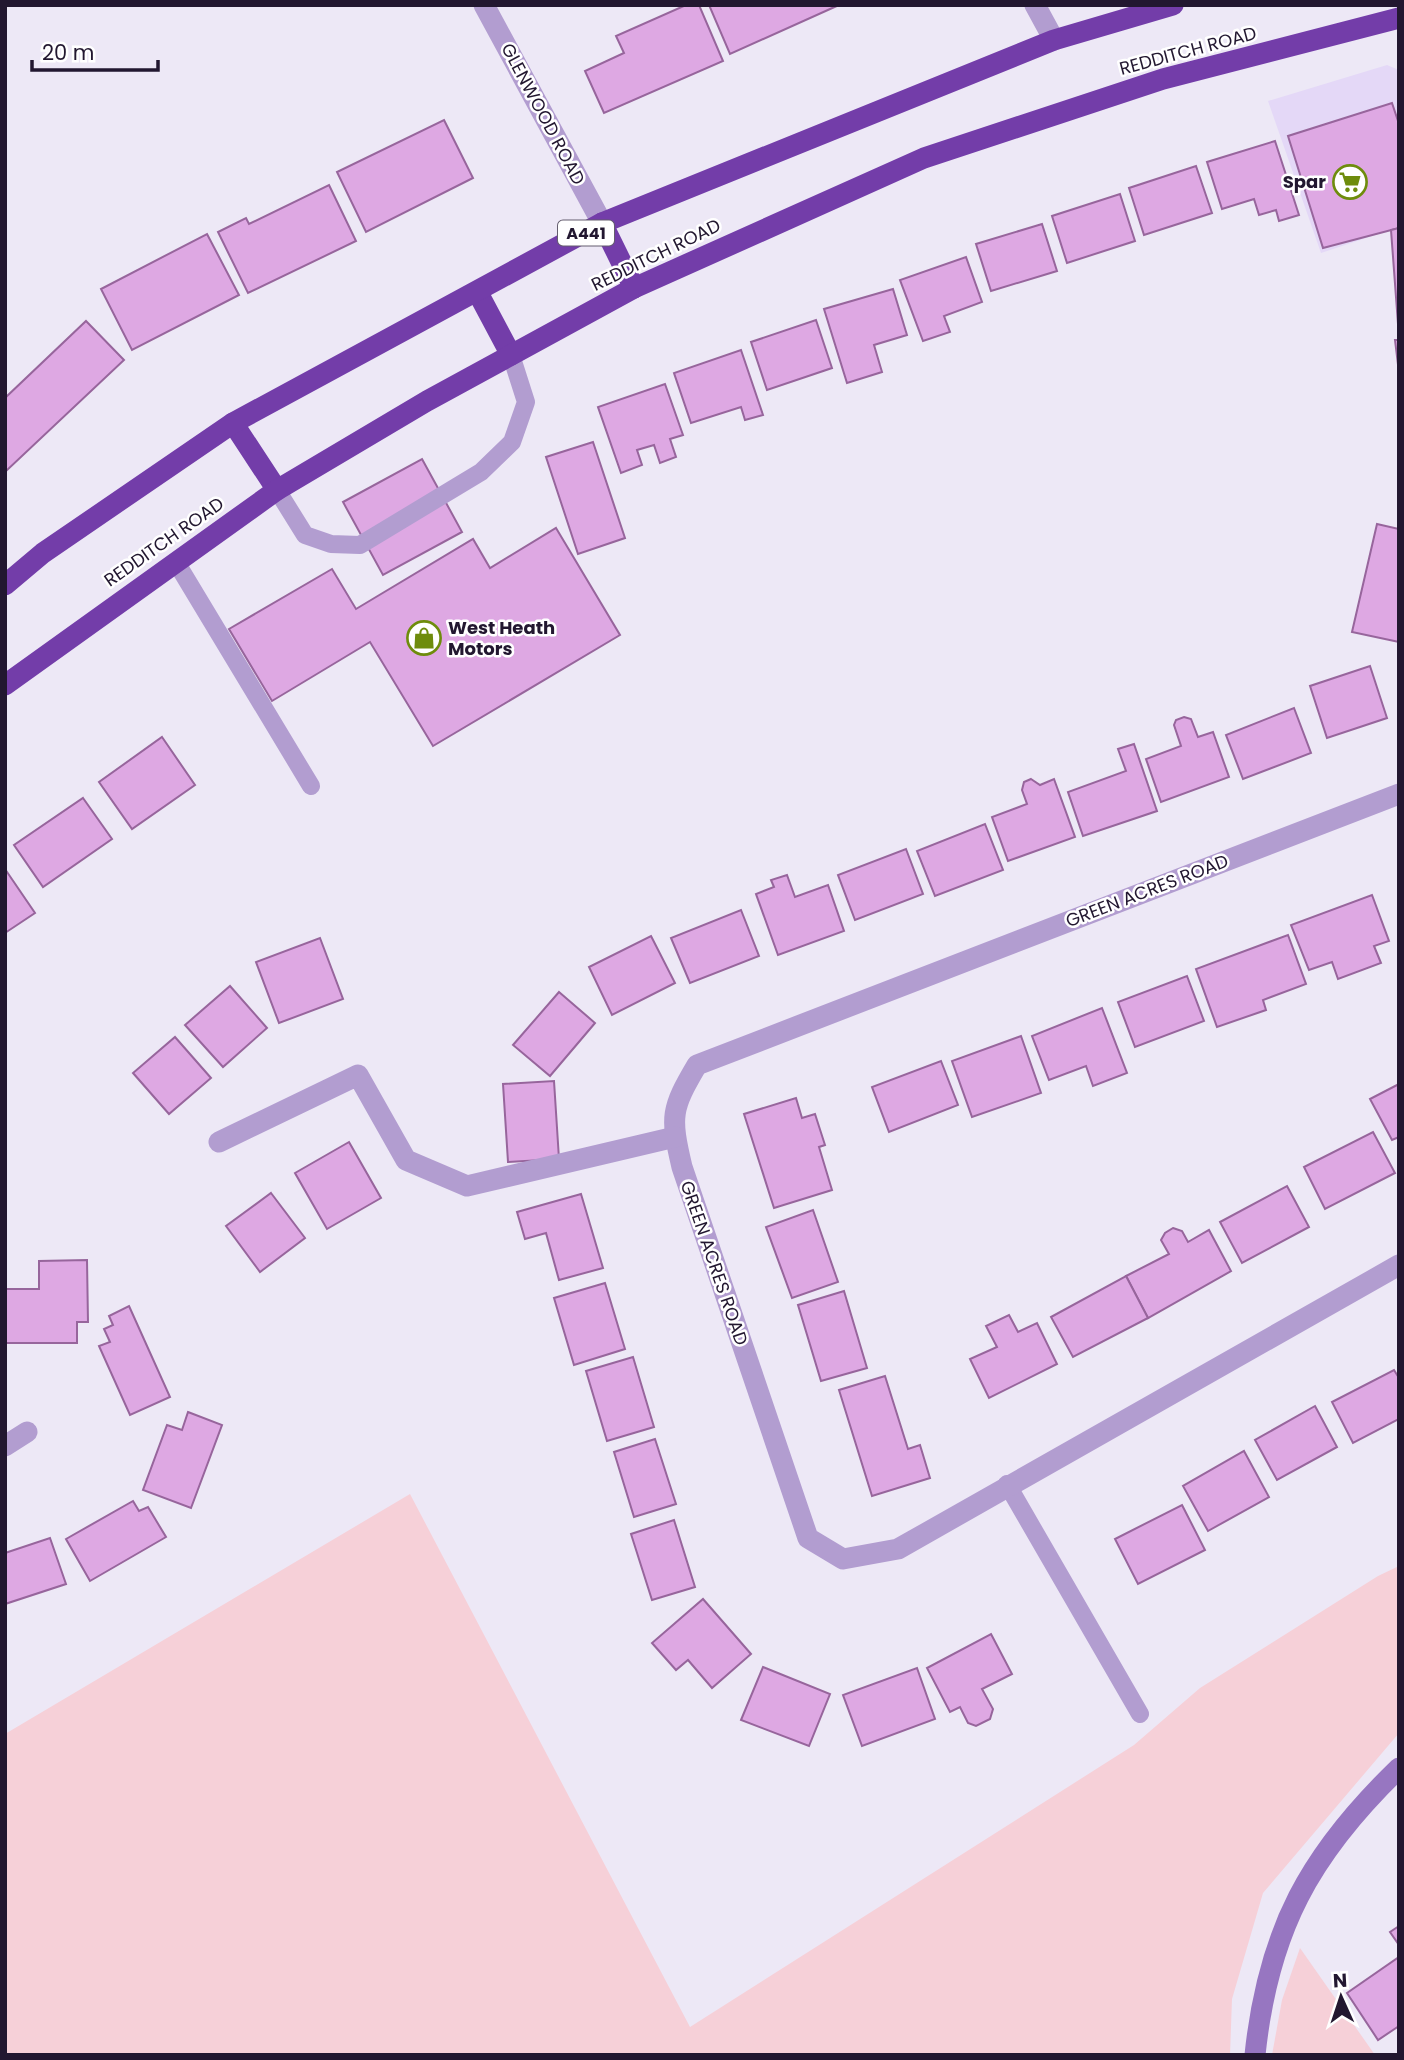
<svg xmlns="http://www.w3.org/2000/svg" width="1404" height="2060" font-family="Poppins,sans-serif">
  <style>
    .built { fill: #e4d8f7 }
    .green { fill: #f6d0d8 }
    .building { fill: #dea8e3; stroke: #97659c; stroke-width: 2 }
    .lines { fill: none; stroke-linecap: round; stroke-linejoin: round }
    .lane { stroke: #b29dd0; stroke-width: 18 }
    .street { stroke: #b29dd0; stroke-width: 21 }
    .secondary { stroke: #9776c1; stroke-width: 21 }
    .highway { stroke: #733da9; stroke-width: 21 }
    .labels { text-anchor: middle; stroke-width: 5; stroke-linejoin: round; paint-order: stroke }
    .shield { fill: #fff; stroke: #645d6e; stroke-width: 2 }
    .shield-label { font-size: 16px; font-weight: bold; fill: #221730 }
    .street-label { font-size: 18px; fill: #221730; stroke: #fff }
    .poi-label { font-size: 18px; font-weight: bold; fill: #221730; stroke: #fff; text-anchor: end }
  </style>
  <rect width="100%" height="100%" fill="#ede8f6"/>
  <polygon class="built" points="1387,65 1399,70 1399,227 1321,253 1268,101"/>
  <g class="green">
    <polygon points="410,1494 690,2027 1134,1745 1200,1688 1378,1576 1399,1566 1399,1733 1263,1893 1232,1999 1230,2055 5,2055 5,1734"/>
    <polygon points="1300,1948 1375,2055 1272,2055 1282,2000"/>
  </g>
  <g class="building">
    <polygon points="686,5 699,5 723,61 604,113 585,71 624,53 616,36"/>
    <polygon points="709,5 839,5 730,54"/>
    <polygon points="1392,103 1399,124 1399,228 1323,248 1288,136"/>
    <polygon points="444,120 473,178 366,232 337,172"/>
    <polygon points="1275,141 1299,215 1279,221 1276,210 1259,215 1254,199 1222,209 1207,162"/>
    <polygon points="1196,166 1212,213 1144,235 1129,188"/>
    <polygon points="329,185 356,241 248,293 218,232 246,218 249,224"/>
    <polygon points="1120,194 1135,241 1067,263 1052,216"/>
    <polygon points="1042,224 1057,271 991,291 976,244"/>
    <polygon points="1399,228 1399,324 1398,324 1391,230"/>
    <polygon points="207,234 239,295 132,350 101,289"/>
    <polygon points="966,257 982,302 944,316 950,332 923,341 900,280"/>
    <polygon points="893,289 907,335 874,345 882,372 847,383 824,309"/>
    <polygon points="816,320 832,368 767,390 751,342"/>
    <polygon points="86,321 124,360 5,472 5,398"/>
    <polygon points="1395,340 1399,340 1399,373"/>
    <polygon points="741,350 763,415 745,420 741,407 691,423 674,373"/>
    <polygon points="665,384 683,435 670,439 676,457 660,463 654,445 637,450 642,465 621,473 598,407"/>
    <polygon points="593,442 625,538 578,554 546,457"/>
    <polygon points="422,459 462,532 383,575 343,502"/>
    <polygon points="1377,524 1399,529 1399,642 1352,632"/>
    <polygon points="556,528 620,635 433,746 370,642 272,701 229,629 332,569 356,609 473,539 490,568"/>
    <polygon points="1370,666 1387,718 1327,738 1310,686"/>
    <polygon points="1294,708 1311,753 1243,779 1226,735"/>
    <polygon points="1184,717 1191,719 1198,737 1213,732 1229,777 1161,802 1146,759 1181,746 1174,725 1176,720"/>
    <polygon points="162,737 195,785 132,829 99,782"/>
    <polygon points="1134,744 1157,811 1083,836 1068,792 1126,771 1118,749"/>
    <polygon points="1031,779 1040,785 1054,779 1075,837 1008,861 992,817 1027,804 1022,790 1024,782"/>
    <polygon points="83,798 112,839 43,887 14,845"/>
    <polygon points="985,824 1003,870 935,896 917,851"/>
    <polygon points="906,849 923,894 855,920 838,875"/>
    <polygon points="5,869 35,913 5,933"/>
    <polygon points="787,875 795,897 828,885 844,931 778,955 756,894 774,887 771,880"/>
    <polygon points="1372,895 1389,941 1374,946 1381,963 1338,979 1332,962 1309,970 1291,925"/>
    <polygon points="741,910 759,956 690,983 671,938"/>
    <polygon points="1288,935 1306,984 1263,1000 1266,1010 1217,1027 1196,969"/>
    <polygon points="651,936 675,983 612,1015 589,967"/>
    <polygon points="320,938 343,999 279,1023 256,962"/>
    <polygon points="1187,976 1204,1021 1135,1047 1118,1002"/>
    <polygon points="230,986 267,1028 223,1067 185,1025"/>
    <polygon points="559,992 595,1023 550,1076 513,1045"/>
    <polygon points="1102,1008 1127,1073 1093,1086 1086,1066 1049,1080 1032,1036"/>
    <polygon points="1021,1036 1041,1093 972,1117 952,1061"/>
    <polygon points="175,1037 211,1078 169,1114 133,1073"/>
    <polygon points="941,1061 958,1105 889,1132 872,1087"/>
    <polygon points="554,1081 559,1159 508,1162 503,1084"/>
    <polygon points="1399,1084 1399,1137 1392,1140 1370,1099"/>
    <polygon points="796,1098 802,1118 815,1114 825,1145 819,1147 832,1190 774,1208 744,1114"/>
    <polygon points="1373,1132 1395,1173 1325,1209 1304,1167"/>
    <polygon points="349,1142 381,1198 327,1229 295,1173"/>
    <polygon points="1287,1186 1309,1227 1242,1263 1220,1222"/>
    <polygon points="271,1193 305,1238 260,1272 226,1226"/>
    <polygon points="581,1194 603,1268 559,1280 546,1233 525,1239 517,1212"/>
    <polygon points="813,1210 838,1282 792,1298 766,1227"/>
    <polygon points="1173,1228 1182,1231 1188,1242 1209,1230 1231,1271 1148,1318 1126,1276 1169,1254 1161,1240 1165,1233"/>
    <polygon points="87,1260 88,1322 77,1322 77,1343 5,1343 5,1289 39,1289 39,1261"/>
    <polygon points="1126,1276 1148,1318 1073,1357 1051,1317"/>
    <polygon points="605,1283 625,1349 574,1365 554,1298"/>
    <polygon points="844,1291 867,1368 821,1381 798,1305"/>
    <polygon points="129,1306 170,1397 130,1415 99,1346 110,1342 104,1329 113,1325 109,1316"/>
    <polygon points="1009,1315 1018,1332 1037,1323 1057,1364 989,1398 970,1359 997,1347 986,1326"/>
    <polygon points="633,1357 654,1427 607,1441 586,1371"/>
    <polygon points="1394,1370 1399,1378 1399,1419 1353,1443 1332,1402"/>
    <polygon points="885,1376 908,1449 920,1445 930,1478 872,1496 839,1390"/>
    <polygon points="1315,1406 1337,1447 1277,1480 1255,1440"/>
    <polygon points="188,1412 222,1425 191,1508 143,1490 167,1425 182,1430"/>
    <polygon points="655,1439 676,1504 634,1517 614,1452"/>
    <polygon points="1244,1451 1269,1497 1208,1531 1183,1486"/>
    <polygon points="133,1501 139,1511 148,1507 166,1537 90,1581 66,1539"/>
    <polygon points="1182,1505 1205,1550 1138,1584 1115,1539"/>
    <polygon points="674,1520 695,1587 652,1600 631,1534"/>
    <polygon points="50,1538 66,1584 5,1604 5,1553"/>
    <polygon points="703,1599 751,1654 712,1688 688,1660 676,1670 652,1643"/>
    <polygon points="991,1634 1012,1674 982,1689 993,1709 990,1719 976,1726 968,1723 960,1707 950,1712 927,1668"/>
    <polygon points="763,1667 830,1694 809,1746 741,1720"/>
    <polygon points="917,1668 935,1719 862,1746 843,1695"/>
    <polygon points="1399,1926 1399,1945 1390,1932"/>
    <polygon points="1399,1957 1399,2026 1378,2040 1347,1993"/>
  </g>
  <g class="lines">
    <g class="lane">
      <polyline points="277,490 305,535 331,544 360,545 481,472 512,442 526,402 511,355"/>
      <polyline points="176,562 311,786"/>
      <polyline points="1007,1484 1140,1714"/>
    </g>
    <g class="street">
      <polyline points="484,5 602,223"/>
      <polyline points="1035,5 1054,40"/>
      <path d="M1399,794L697,1065C671,1109 670,1116 682,1167L808,1538L843,1559L898,1549L1399,1265"/>
      <polyline points="219,1142 358,1075 406,1160 467,1186 675,1137"/>
      <polyline points="5,1446 27,1432"/>
    </g>
    <path class="secondary" d="M1255,2055C1268,1930 1310,1854 1399,1768"/>
    <g class="highway">
      <polyline points="602,223 634,288"/>
      <polyline points="478,293 511,355"/>
      <polyline points="233,423 277,490"/>
      <polyline points="5,585 43,553 233,423 602,223 1054,40 1173,5"/>
      <polyline points="5,685 277,490 427,401 634,288 924,158 1163,79 1399,18"/>
    </g>
  </g>
  <defs>
    <g id="supermarket-ring" transform="scale(1.75)"><circle r="9.5" fill="#fff" stroke="#6e8c0c" stroke-width="1.5"/><path d="M-6-5.5h2.5l.6 2H6L4.5 2H-2.5L-4.4-4H-6ZM-1.5 3.2a1.3 1.3 0 1 0 .1 0ZM3 3.2a1.3 1.3 0 1 0 .1 0Z" fill="#6e8c0c"/></g>
    <g id="shop-ring" transform="scale(1.75)"><circle r="9.5" fill="#fff" stroke="#6e8c0c" stroke-width="1.5"/><path d="M-5-2.5h2.3a2.7 3.5 0 0 1 5.4 0H5L5.5 6h-11ZM-1.5-2.5h3a1.5 2.3 0 0 0-3 0Z" fill="#6e8c0c"/></g>
  </defs>
  <g fill-rule="evenodd">
    <use href="#supermarket-ring" x="1350" y="182"/>
    <use href="#shop-ring" x="424" y="638"/>
  </g>
  <g class="labels">
    <rect class="shield" x="558" y="220.5" width="56" height="25" rx="5"/>
    <g class="shield-label">
      <text x="586" y="239">A441</text>
    </g>
    <g class="street-label">
      <text transform="translate(1188 51) rotate(-15)" y="6">REDDITCH ROAD</text>
      <text transform="translate(543 114) rotate(62)" y="6">GLENWOOD ROAD</text>
      <text transform="translate(656 255) rotate(-26)" y="6">REDDITCH ROAD</text>
      <text transform="translate(164 542) rotate(-35)" y="6">REDDITCH ROAD</text>
      <text transform="translate(1147 891) rotate(-21)" y="6">GREEN ACRES ROAD</text>
      <text transform="translate(714 1263) rotate(71)" y="6">GREEN ACRES ROAD</text>
    </g>
    <g class="poi-label">
      <text x="1326" y="188">Spar</text>
      <text x="448" y="634" text-anchor="start">West Heath<tspan x="448" dy="21">Motors</tspan></text>
    </g>
  </g>
  <rect width="1404" height="2060" fill="none" stroke="#221730" stroke-width="14"/>
  <g transform="translate(1341 1997) rotate(357)" stroke="#ffffff" stroke-width="5" paint-order="stroke">
  <path d="M0-5L12 26L0 18L-12 26Z" fill="#221730"/>
  <text y="-10" font-size="19" font-weight="bold" text-anchor="middle" fill="#221730">N</text>
  </g>
  <path d="M32 60v10h126v-10" fill="none" stroke="#221730" stroke-width="3.5"/>
  <text x="42" y="60" font-size="21" fill="#221730" stroke="#ffffff" stroke-width="5" paint-order="stroke">20 m</text>
</svg>
